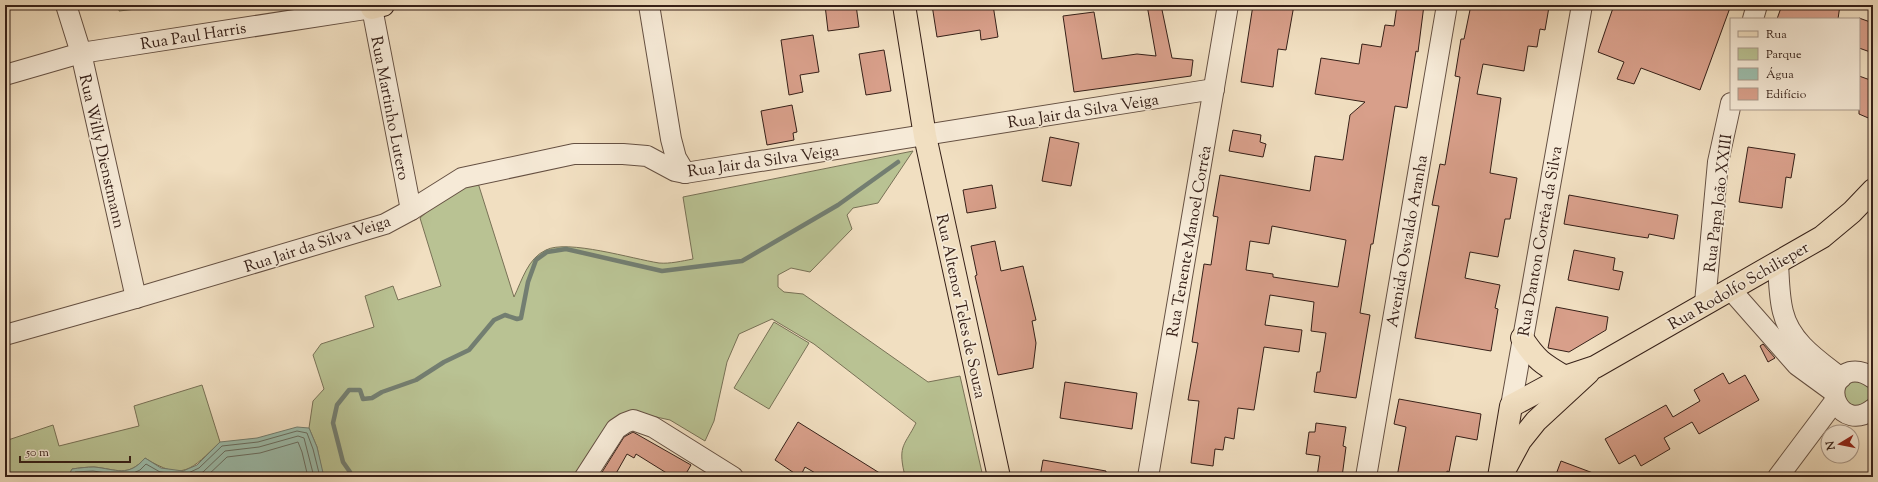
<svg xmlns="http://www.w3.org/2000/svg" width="1878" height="482" font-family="'Sorts Mill Goudy',serif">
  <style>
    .green { fill: #b9c293; stroke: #787156 }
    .water { fill: #9cbdac; stroke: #737e71 }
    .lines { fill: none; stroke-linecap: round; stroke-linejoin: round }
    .shore { stroke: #696e62; stroke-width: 1 }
    .stream { stroke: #737e71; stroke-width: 4.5 }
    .building { fill: #d89f8a; stroke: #362018; fill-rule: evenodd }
    .minor-casing { stroke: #655042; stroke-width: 22 }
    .major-casing { stroke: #362018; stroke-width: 24 }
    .minor { stroke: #f6ead7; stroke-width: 20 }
    .major { stroke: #f1dfc1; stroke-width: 22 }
    .labels { text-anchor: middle; stroke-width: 3.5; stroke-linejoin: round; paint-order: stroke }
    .street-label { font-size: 16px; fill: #362018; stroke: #f6ead7 }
  </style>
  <rect width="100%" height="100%" fill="#f1dfc1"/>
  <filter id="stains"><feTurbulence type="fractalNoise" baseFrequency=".005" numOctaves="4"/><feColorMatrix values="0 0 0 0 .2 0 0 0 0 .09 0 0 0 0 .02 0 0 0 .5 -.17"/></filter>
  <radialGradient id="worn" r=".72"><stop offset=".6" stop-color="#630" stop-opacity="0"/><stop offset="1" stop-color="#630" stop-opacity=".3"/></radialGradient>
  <g class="green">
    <polygon points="119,5 171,5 119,11"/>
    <path d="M913,151L878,203L853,208L847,215L852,229L810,272L791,268L778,275V287L784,292L803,294L928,382L960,376L983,477H912L904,472C898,445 905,445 916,423L814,344L772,319L739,334L727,362L714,421L705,441L670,420L647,415H630L579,477H324L323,476L317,447L309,428L313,401L324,389L313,355L321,344L374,327L365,296L393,286L398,300L441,286L420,218L454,188L478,183L514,297C522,280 528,258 546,250C567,239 633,259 659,263C670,264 682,261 693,259L683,197Z"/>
    <polygon points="774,322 809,343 769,409 734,388"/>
    <circle cx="1857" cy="393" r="13"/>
    <path d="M202,385L220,442C191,470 183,482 145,458C128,478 116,469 94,467C87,467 79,468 72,469L68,477H5V441L53,425L59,446L139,426L134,406Z"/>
  </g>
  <path class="water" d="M297,427L309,428L317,447L324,477H68L72,469C79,468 87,467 94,467C116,469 128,478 145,458L161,468L183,471L197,465L220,442L257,438Z"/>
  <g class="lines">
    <g class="shore">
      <polyline points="73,477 75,472 93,471 127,476 140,470 146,464 160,472 184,475 199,468 222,446 258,442 297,431 307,433 313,449 320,477"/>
      <polyline points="192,477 203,472 225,451 259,447 298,436 304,438 314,477"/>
      <polyline points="206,477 227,457 260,453 298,442 302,452 308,477"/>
    </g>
    <polyline class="stream" points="349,477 350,472 343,462 333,423 337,405 349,390 360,390 363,399 372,398 382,392 416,380 444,362 469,350 494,320 505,315 517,319 521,318 528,282 536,260 547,252 566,249 662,271 742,261 838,205 898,162"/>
  </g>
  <g class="building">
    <polygon points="825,5 856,5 859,27 828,31"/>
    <polygon points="932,5 993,5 998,37 981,40 980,30 937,37"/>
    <polygon points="1147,5 1161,5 1172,58 1193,60 1191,76 1074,92 1063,16 1094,12 1102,59 1137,54 1156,56"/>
    <polygon points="1253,5 1294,5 1286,50 1278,49 1273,87 1241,82"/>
    <path d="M1397,5H1424L1418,52L1416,51L1407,108L1395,106L1373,244H1371L1360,313L1370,315L1356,398L1314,392L1317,372H1320L1326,333L1311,331L1314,302L1270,295L1265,325L1302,330L1299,352L1264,347L1254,410L1238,408L1234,439L1225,437L1223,450L1215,449L1213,466L1191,463L1199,401L1188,400L1198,343L1192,342L1204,264L1211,265L1218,217L1213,216L1220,175L1310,191L1315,156L1343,160L1350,115L1365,102L1315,94L1321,58L1359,64L1362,44L1381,47L1385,25L1394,26ZM1272,226L1346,240L1338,287L1273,277V274L1246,270L1250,241L1269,244Z"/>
    <polygon points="1471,5 1541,5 1549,7 1545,30 1540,29 1537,47 1528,46 1524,71 1483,64 1477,94 1501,98 1490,173 1517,178 1510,219 1505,219 1498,257 1470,252 1465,278 1500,285 1495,308 1498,309 1491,351 1415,338 1439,206 1432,205 1440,164 1445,165 1460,77 1455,76 1461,39 1464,39"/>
    <polygon points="1614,5 1731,5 1700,90 1641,68 1634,84 1617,79 1624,62 1598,52"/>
    <polygon points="1782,5 1840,5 1838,19 1777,19"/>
    <polygon points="1859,18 1873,23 1873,53 1859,48"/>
    <polygon points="813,35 819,72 800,75 803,92 789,95 781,40"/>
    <polygon points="884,50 891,91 866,95 859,54"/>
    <polygon points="1859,76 1873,81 1873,120 1859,114"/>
    <polygon points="792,105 797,132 793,133 794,140 767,145 761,111"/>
    <polygon points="1233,130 1261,135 1260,142 1266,144 1263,157 1229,151"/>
    <polygon points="1050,137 1079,143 1071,186 1042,181"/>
    <polygon points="1748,147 1795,154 1791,178 1786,177 1782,208 1739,202"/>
    <polygon points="992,185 996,208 967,213 963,190"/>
    <polygon points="1569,195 1678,215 1674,239 1649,234 1648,238 1628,235 1564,224"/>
    <polygon points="995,241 1001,271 1023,266 1036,320 1032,321 1036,343 1033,368 998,375 975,276 977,275 971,246"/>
    <polygon points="1574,250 1615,258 1613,270 1623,272 1619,290 1568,280"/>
    <polygon points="1556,307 1608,317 1606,330 1569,352 1548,348"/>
    <polygon points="1763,344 1775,358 1768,362 1760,346"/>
    <polygon points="1723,373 1729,384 1745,375 1759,400 1699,434 1692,422 1664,438 1670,449 1641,466 1635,455 1619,464 1605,439 1666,405 1673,417 1700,401 1694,390"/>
    <polygon points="1065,382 1137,393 1132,429 1060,418"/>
    <polygon points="1399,399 1481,414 1477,440 1456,436 1449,472 1447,471 1446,477 1397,477 1406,427 1394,424"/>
    <polygon points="798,422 886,477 822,477 805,467 800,477 775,460"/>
    <polygon points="1316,423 1346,427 1343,446 1346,447 1342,477 1317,477 1320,456 1306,454 1309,432 1315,432"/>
    <polygon points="633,432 691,465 684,477 673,477 636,454 634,458 627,454 614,477 599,477 624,437"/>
    <polygon points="1043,460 1106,471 1106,477 1040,477"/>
    <polygon points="1561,461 1601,476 1601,477 1555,477"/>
  </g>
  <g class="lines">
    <g class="minor-casing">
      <g id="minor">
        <polyline points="66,5 81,53 136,298"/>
        <polyline points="649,5 671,139 676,158 685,173"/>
        <polyline points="1753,19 1757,5"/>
        <polyline points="5,75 81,53 372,8 411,210"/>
        <path d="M1778,263C1779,279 1779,297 1783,312C1790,342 1818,360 1841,378"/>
        <polyline points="1731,290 1797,365 1834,392"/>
        <polyline points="1705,303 1718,162 1731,103"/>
        <polyline points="5,335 136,298 385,224 411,210 462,178 574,154 623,154 647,156 675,171 685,173 1214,89"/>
        <path d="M1873,378C1866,373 1859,370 1850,372C1818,382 1840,434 1873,409"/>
        <polyline points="1511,406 1582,5"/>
        <polyline points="585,477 616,429 625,423 633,420 653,427 733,477"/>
        <polyline points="1148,477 1228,5"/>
        <polyline points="1366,477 1447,5"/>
        <polyline points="1778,477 1835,401"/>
      </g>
    </g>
    <g class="major-casing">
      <g id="major">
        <polyline points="372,5 372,8 383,5"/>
        <polyline points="904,5 925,136 999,477"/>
        <path d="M1522,338C1536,360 1543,364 1565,377"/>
        <polyline points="1506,467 1520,441 1536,421 1588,373"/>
        <polyline points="1499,477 1511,406 1565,377 1595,367 1822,237 1852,212 1873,190"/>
      </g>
    </g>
    <use href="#minor" class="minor"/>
    <use href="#major" class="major"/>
  </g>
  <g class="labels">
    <g class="street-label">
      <text transform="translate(193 35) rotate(-9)" y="6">Rua Paul Harris</text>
      <text transform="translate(391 108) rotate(79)" y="6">Rua Martinho Lutero</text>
      <text transform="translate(1083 110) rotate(-9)" y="6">Rua Jair da Silva Veiga</text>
      <text transform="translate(103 151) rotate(77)" y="6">Rua Willy Dienstmann</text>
      <text transform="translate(763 160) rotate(-8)" y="6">Rua Jair da Silva Veiga</text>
      <text transform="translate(1717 203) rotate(-83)" y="6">Rua Papa João XXIII</text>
      <text transform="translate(1188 241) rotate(-80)" y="6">Rua Tenente Manoel Corrêa</text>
      <text transform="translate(1406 241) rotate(-80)" y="6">Avenida Osvaldo Aranha</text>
      <text transform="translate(1539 241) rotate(-80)" y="6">Rua Danton Corrêa da Silva</text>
      <text transform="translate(317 243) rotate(-18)" y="6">Rua Jair da Silva Veiga</text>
      <text transform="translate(1738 285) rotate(-30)" y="6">Rua Rodolfo Schilieper</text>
      <text transform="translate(962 306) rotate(78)" y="6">Rua Altenor Teles de Souza</text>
    </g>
  </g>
  <rect width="1878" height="482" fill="none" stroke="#f1dfc1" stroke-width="20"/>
  <rect x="6" y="6" width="1866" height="470" fill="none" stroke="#362018" stroke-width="2"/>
  <rect x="10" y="10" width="1858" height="462" fill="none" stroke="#362018"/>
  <rect x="1730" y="18" width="130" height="92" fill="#f6ead7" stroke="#a9998b"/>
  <rect x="1738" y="31" width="20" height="6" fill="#f1dfc1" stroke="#a9998b"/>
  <text x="1766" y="38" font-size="12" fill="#362018">Rua</text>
  <rect x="1738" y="48" width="20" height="12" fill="#b9c293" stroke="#a9998b"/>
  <text x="1766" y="58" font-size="12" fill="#362018">Parque</text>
  <rect x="1738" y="68" width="20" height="12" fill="#9cbdac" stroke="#a9998b"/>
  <text x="1766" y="78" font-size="12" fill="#362018">Água</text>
  <rect x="1738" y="88" width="20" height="12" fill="#d89f8a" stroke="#a9998b"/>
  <text x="1766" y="98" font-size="12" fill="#362018">Edifício</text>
  <g transform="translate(1840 444) rotate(260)"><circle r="19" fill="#f6ead7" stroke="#a9998b"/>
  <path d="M0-3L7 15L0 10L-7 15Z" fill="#8f2418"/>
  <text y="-6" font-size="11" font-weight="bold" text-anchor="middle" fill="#362018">N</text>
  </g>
  <path d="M20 456v6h110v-6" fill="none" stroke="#362018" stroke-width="2"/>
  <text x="26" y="456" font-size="12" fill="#362018" stroke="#f6ead7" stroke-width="3" paint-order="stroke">50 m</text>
  <rect width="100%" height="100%" filter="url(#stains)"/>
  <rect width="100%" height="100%" fill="url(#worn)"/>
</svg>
